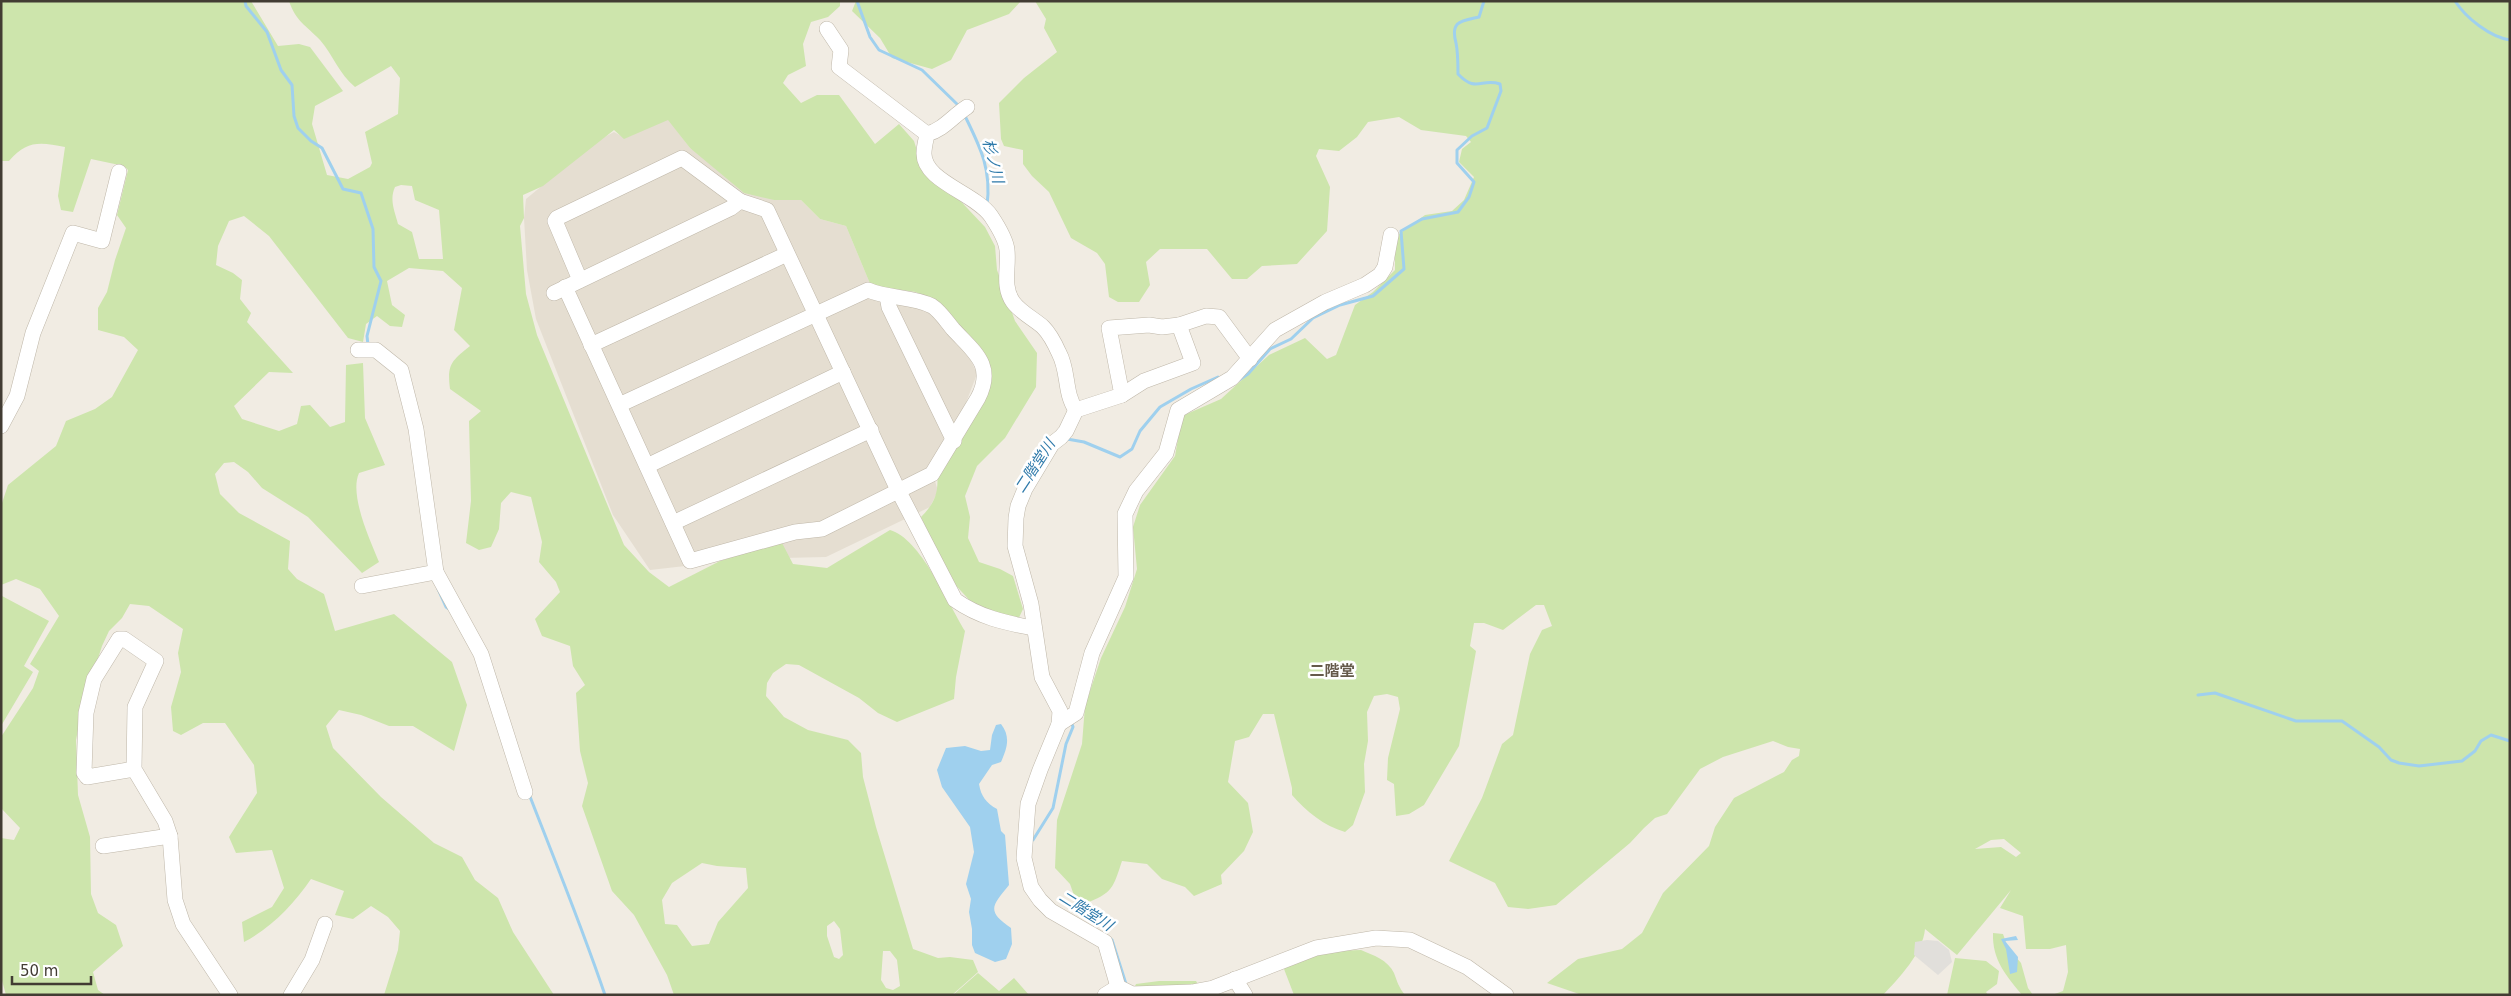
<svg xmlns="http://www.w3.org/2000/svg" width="2511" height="996" font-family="'DejaVu Sans','Noto Sans JP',sans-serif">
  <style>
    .residential { fill: #e5ded1 }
    .green { fill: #cde5ac; fill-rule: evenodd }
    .parking { fill: #e1dfdb }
    .water { fill: #9fd0ee }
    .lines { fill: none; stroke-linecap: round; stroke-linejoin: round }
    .stream { stroke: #9fd0ee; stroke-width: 3 }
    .minor-casing { stroke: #bfb7a9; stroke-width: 16 }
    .minor { stroke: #fff; stroke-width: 15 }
    .labels { text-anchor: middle; stroke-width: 5; stroke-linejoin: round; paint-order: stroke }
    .water-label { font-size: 15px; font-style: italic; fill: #307bab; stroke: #fff }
    .neighbourhood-label { font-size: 15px; font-weight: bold; fill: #655a4b; stroke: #fff }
  </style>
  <rect width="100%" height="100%" fill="#f1ece3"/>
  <polygon class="residential" points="668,119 690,148 774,200 801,200 820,219 846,226 871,286 916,292 967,352 977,374 957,426 931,468 938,491 930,507 826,557 783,558 778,542 694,565 650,570 613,515 536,319 527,270 524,218 526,199 595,142 614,132 625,138"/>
  <g class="green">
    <path d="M1,1H251L278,46L299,44L310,47L343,91L315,106L312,124L327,175L348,179L370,167L372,163L365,132L398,114L400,78L391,66L355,87C339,74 333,55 320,40C306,25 296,22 289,1H840V6L828,17L811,22L803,44L806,66L788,75L783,83L801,103L817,95H839L875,144L899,124L914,141L923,170L952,192L985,227L995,246L997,270L1015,321L1037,353L1036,387L1005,438L977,466L965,496L970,517L968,538L979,562L1000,569L1013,576L1023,609L1017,622L973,604L949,578L921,517C935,503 939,492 937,473L985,373L947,312L916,292L871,286L846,226L820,219L801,200H774L744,193L690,148L668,120L624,139L614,130L543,186L523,195L524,218L520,226L526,294L537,335L624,545L649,572L669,587L720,561L781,541L793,564L827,568L890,530C920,538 948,603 965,631L956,677L954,699L897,722L878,713L859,698L799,665L786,664L773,673L767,683L766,696L784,717L808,730L848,740L861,753L863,777L876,827L913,949L938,958L950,957L973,960L978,972L952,995H674L667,975L634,915L612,891L582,806L588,783L580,751L576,693L585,685L573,666L570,646L542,636L535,619L560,592L556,582L539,562L542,542L531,497L511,492L501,503L499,529L491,547L479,550L466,543L471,501L469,421L481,411L450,389C447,365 451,361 470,346L454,330L462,288L443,271L409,268L387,281L392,305L405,315L402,327L390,326L377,316L366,324L363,342L348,338L269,236L244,216L229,221L218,246L216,265L233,273L242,280L240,299L251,313L247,322L293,373L269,372L234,406L242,419L279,431L297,424L301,406L310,405L330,427L345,422L346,365L363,363L365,418L385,465L359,473C349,495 370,540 379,562L362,573L308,517L262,488L248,472L234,462L224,463L215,474L220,494L239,513L290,541L288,569L297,579L324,594L335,631L394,614L452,662L467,705L454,751L413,726H389L361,715L339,710L326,726L333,748L381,797L434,843L462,857L475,880L498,898L513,932L554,995H384L398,950L400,931L388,917L371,906L353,919L335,915L344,891L311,879C293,905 272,927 244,942L242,922L272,907L284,888L272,850L236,853L229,837L257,793L254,765L225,723H203L181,735L173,731L171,707L181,672L178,653L183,629L149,606L130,604L122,618L109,631L102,646L83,705L76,740L78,795L90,837L91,894L98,913L116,925L123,946L93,972L98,990L105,995H6L1,977V838L14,840L20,828L1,808V737L33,688L39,671L30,664L59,616L40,589L16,579L1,585V506L8,485L56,446L66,421L95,409L112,397L138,350L124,337L98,330V308L107,292L115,260L126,228L117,215L128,170L124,166L91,159L73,212L61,210L58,196L65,147C40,142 27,140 9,161H1ZM401,185L412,186L415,200L439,210L443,259H419L412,232L398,224C395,212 389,200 395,187ZM702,863L717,866L746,868L748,888L718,922L709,944L692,946L677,925L665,924L662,900L672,883ZM834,921L840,929L843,955L839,959L834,957L827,936V926ZM883,951H890L897,960L900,986L893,990L886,988L881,980Z"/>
    <polygon points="856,1 1021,1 1009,14 967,30 951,60 932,69 892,58 880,38 852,11"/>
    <path d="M1035,1H2510V995H2052L2063,991L2068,972L2066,945L2050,949H2026L2023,916L2000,908L2011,890L1957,955L1925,929C1923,953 1899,978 1883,995H1582L1547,983L1578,959L1622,949L1642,933L1663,893L1709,846L1715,827L1734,798L1784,772L1792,760L1799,756L1800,749L1788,747L1773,741L1723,757L1700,769L1667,814L1655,818L1644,828L1630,843L1556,905L1528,909L1508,907L1495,883L1449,861L1482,798L1502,744L1513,735L1530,654L1542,630L1552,626L1544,605H1536L1503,630L1484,623H1474L1470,646L1476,651L1459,746L1424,805L1409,814L1396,816L1394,784L1387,780L1388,758L1400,709L1398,697L1387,694L1374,696L1367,712L1368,741L1364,764L1365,792L1353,825L1345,832C1324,826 1306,811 1292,795V788L1274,714H1263L1249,737L1235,741L1228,782L1248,803L1253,832L1244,851L1221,875L1222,884L1194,896L1185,887L1162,879L1147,864L1122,861C1113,888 1113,893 1084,904L1076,901L1070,884L1055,868L1057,820L1082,744L1085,706L1101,658L1125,607L1137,569L1133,527L1140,505L1175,456L1182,416L1221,399L1269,355L1305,338L1327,359L1336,355L1355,305L1373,292L1395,270V249L1399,234L1425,215L1452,211L1464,200L1474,177L1459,162L1462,149L1471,142L1466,136L1421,130L1399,117L1368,122L1357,137L1339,151L1319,149L1316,156L1330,187L1327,231L1297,264L1262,266L1247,279H1232L1207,249H1160L1146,262L1150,285L1139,302H1118L1109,297L1105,264L1097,253L1071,238L1049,192L1032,176L1023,164V150L1004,146L1001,139L999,103L1024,78L1057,52L1044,28L1046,19ZM2004,839L2021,853L2016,857L2001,847L1975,849L1991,840Z"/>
    <polygon points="2,596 49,621 24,666 33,672 1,726"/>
    <path d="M1993,933L2003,934L2008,948L2021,963L2028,988L2033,995H2022C2006,975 1992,960 1993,933Z"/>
    <path d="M1361,950C1373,955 1388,960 1394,973C1397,981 1399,988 1405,995H1294L1284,969L1294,958L1332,951Z"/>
    <polygon points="1955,958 1986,961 1999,971 1997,984 1986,992 1988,995 1947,995"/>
    <polygon points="978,973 999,991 1014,978 1029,995 953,995"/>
    <polygon points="1159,981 1196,981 1205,995 1131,995 1136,984"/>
  </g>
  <polygon class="parking" points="1927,940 1938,941 1949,950 1952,962 1938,975 1914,955 1915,942"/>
  <g class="water">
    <path d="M1001,724C1011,737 1007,748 1001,762L992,765L979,784C981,796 986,803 997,809L1001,831L1005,835L1009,885C992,906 986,911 1011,928L1012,944L1006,959L995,962L975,953L972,945V929L969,912L971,899L966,884L974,852L970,827L942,787L937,770L946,748L965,746L981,751L990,750L992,735L996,725Z"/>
    <polygon points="2016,936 2018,940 2005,941 2018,957 2017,972 2010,974 2006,949 2001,939"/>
  </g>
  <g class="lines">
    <g class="stream">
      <polyline points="245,1 246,6 267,32 281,70 292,85 294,116 298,128 311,141 322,148 343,189 361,193 373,229 374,267 381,281 367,336 368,345"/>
      <polyline points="857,1 870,37 879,50 922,70 959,106"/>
      <path d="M2455,1C2466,18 2490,37 2510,40"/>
      <path d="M964,114C979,145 992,168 987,205"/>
      <path d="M1239,380L1248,374L1270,349L1291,339L1313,318L1340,305L1373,296L1404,269L1401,231L1422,219L1458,212L1469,197L1474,182L1457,163V150L1472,136L1487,128L1501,91L1500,84C1481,78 1476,93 1458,74C1458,64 1458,52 1456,43C1450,21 1461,21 1479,17L1484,1"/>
      <polyline points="1067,439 1084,442 1120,457 1132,449 1140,431 1160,407 1191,389 1218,377 1220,379"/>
      <polyline points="438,589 446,607 449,609"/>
      <polyline points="2198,695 2215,693 2296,721 2342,721 2379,747 2391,760 2399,763 2419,766 2462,761 2475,751 2481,741 2491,735 2510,741"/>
      <path d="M529,794C555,861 582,927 605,995"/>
      <polyline points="1033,840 1053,808 1066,744 1073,727 1071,721"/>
      <polyline points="1108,937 1112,940 1126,984"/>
    </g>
    <g class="minor-casing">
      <g id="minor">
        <polyline points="827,29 841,50 839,67 927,134"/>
        <path d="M967,107C953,116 943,130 927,134C926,140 924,147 924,153C923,181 975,193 991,216C997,225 1006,240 1007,250C1009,268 1002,286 1013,302C1020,312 1034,319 1043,327C1049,333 1055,344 1059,353C1069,371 1064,393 1076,410"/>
        <path d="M580,280L555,221L557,218L682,158L740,201L767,210L898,490L955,600C979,617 1005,623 1034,628"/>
        <path d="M565,287L690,561L795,532L822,529L932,474L978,398C995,365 974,352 953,329C947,322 940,311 932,306C912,296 889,299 868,290L619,405"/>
        <polyline points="554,293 731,208 740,201"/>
        <polyline points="887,296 889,307 954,441"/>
        <polyline points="591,345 787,254"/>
        <polyline points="358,350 376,350 401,370 416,429 436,572 481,654 525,792"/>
        <polyline points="1122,395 1144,381 1193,363 1179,325"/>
        <polyline points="1,426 17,396 33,333 73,233 102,241 119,172"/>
        <polyline points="647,466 843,372"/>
        <polyline points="673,523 871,430"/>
        <polyline points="362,586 436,572"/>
        <polyline points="1059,724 1076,713 1092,653 1126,577 1125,514 1136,491 1166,453 1178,410 1232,378 1275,330 1325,302 1365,285 1380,275 1385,267 1391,235"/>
        <polyline points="134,769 87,777 84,773 86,713 94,679 119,639 124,639 156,661 135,707 134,769 165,821 170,836 175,900 183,924 230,995"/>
        <polyline points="103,846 170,836"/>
        <polyline points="1235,979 1245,995"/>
        <polyline points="1118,987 1105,942 1051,911 1040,900 1031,887 1024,858 1028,804 1040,770 1059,724 1060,711 1042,677 1031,604 1015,546 1016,518 1018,506 1025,489 1052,444 1061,437 1066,431 1076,410 1122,395 1109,328 1149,325 1162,327 1179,325 1206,316 1219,317 1250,359"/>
        <polyline points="1118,987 1132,994 1192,992 1213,988 1316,948 1376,938 1410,940 1467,967 1506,995"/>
        <polyline points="291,995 312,960 325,924"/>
        <polyline points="1105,995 1118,987"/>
      </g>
    </g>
    <use href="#minor" class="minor"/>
  </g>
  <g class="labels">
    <g class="water-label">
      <text transform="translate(993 161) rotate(76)" y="5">杉ノ川</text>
      <text transform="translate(1035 466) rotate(-57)" y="5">二階堂川</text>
      <text transform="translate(1086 911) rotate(32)" y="5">二階堂川</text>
    </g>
    <g class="neighbourhood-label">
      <text x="1332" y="676">二階堂</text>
    </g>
  </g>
  <rect width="2511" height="996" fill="none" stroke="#423c33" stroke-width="5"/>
  <path d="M12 976v8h79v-8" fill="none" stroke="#423c33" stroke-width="2.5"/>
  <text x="20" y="976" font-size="15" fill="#423c33" stroke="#ffffff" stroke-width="4" paint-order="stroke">50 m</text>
</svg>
